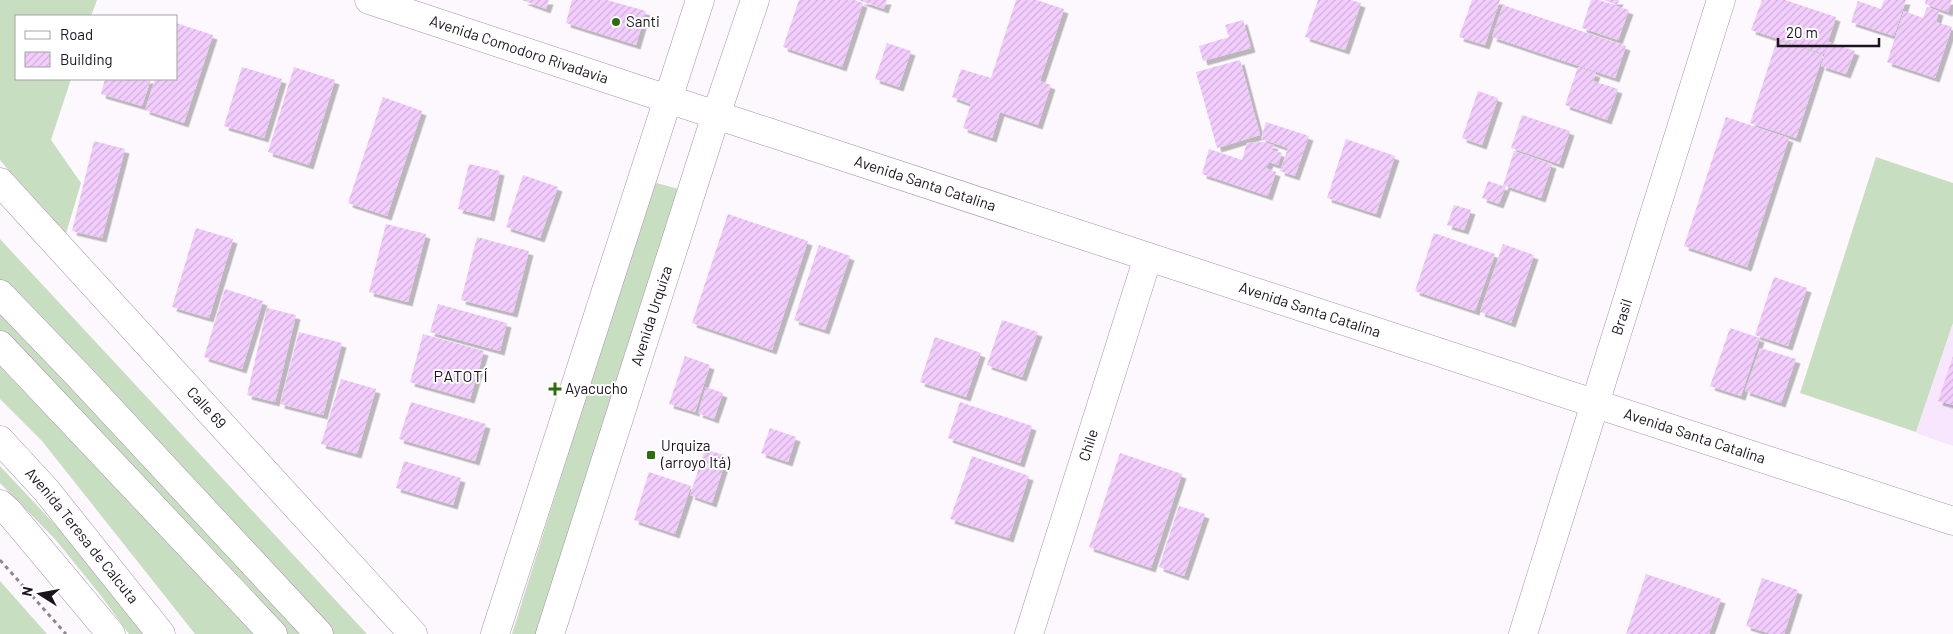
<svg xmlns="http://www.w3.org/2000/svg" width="1953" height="634" font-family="Barlow,sans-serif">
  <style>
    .built { fill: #f7e6fd }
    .grass { fill: #c7dec0 }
    .building { fill: url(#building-hatch); filter: url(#shadow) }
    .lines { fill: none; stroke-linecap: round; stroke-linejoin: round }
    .pedestrian-casing { stroke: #a790ae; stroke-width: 29 }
    .minor-casing { stroke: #a790ae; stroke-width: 29 }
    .secondary-casing { stroke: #a790ae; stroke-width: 29 }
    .primary-casing { stroke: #a790ae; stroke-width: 29 }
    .path { stroke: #8d878f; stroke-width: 3; stroke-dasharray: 4 4; stroke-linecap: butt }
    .pedestrian { stroke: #fff; stroke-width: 28 }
    .minor { stroke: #fff; stroke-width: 28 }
    .secondary { stroke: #fff; stroke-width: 28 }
    .primary { stroke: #fff; stroke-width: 28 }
    .poi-dot { fill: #2c6f0a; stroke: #fff; stroke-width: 2 }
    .labels { text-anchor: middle; stroke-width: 4; stroke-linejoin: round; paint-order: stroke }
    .poi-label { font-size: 15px; fill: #1b131e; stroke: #fff; text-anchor: start }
    .street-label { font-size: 15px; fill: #1b131e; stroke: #fff }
    .neighbourhood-label { font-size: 16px; letter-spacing: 1px; fill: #1b131e; stroke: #fff }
  </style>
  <defs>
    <pattern id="building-hatch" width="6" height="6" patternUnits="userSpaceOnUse" patternTransform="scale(1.25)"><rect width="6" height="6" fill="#f2cdfd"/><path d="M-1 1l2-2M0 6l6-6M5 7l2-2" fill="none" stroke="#cfafd8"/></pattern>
    <filter id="shadow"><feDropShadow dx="4.5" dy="4.5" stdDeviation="0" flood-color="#0004"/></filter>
  </defs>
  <rect width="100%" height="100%" fill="#fdf8fe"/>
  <polygon class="built" points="1953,324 1953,446 1916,433"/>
  <g class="grass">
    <polygon points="0,0 97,0 91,16 16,16 16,79 71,79 51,140 81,183 65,237 0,160"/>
    <polygon points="1876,157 1953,183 1953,323 1916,432 1800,393"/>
    <polygon points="653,182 682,190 540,634 512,634"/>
    <polygon points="0,239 367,634 195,634 42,441 0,399"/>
    <polygon points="0,466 61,531 145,634 129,634 102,597 55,539 0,483"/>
    <polygon points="0,581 47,634 0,634"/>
  </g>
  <g class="building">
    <polygon points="522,0 549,0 546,9"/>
    <polygon points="572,0 607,0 646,11 636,45 566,23"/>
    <polygon points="799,0 854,0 863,3 842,67 783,47"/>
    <polygon points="858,0 887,0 884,9"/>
    <polygon points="1016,0 1036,0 1064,9 1040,81 1051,85 1038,125 1000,112 992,138 963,128 971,104 952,97 961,69 991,78"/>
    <polygon points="1318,0 1351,0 1361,3 1345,50 1305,37"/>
    <polygon points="1472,0 1500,0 1485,45 1459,37"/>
    <polygon points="1591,0 1599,0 1629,10 1618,40 1582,28"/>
    <polygon points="1604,0 1619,0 1617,5"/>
    <polygon points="1762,0 1785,0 1836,17 1824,54 1751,30"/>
    <polygon points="1884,0 1906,0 1894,36 1851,22 1858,1 1881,9"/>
    <polygon points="1926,0 1952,0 1948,12 1925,4"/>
    <polygon points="1503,5 1626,46 1615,78 1492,37"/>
    <polygon points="1927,7 1939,11 1936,22 1952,27 1935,78 1887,62 1904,11 1923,18"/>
    <polygon points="1243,20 1251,48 1203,61 1199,46 1229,37 1225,25"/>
    <polygon points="176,23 213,35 184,123 145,110 155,79 176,79"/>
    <polygon points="1777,40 1823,55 1796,138 1750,123"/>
    <polygon points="1829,42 1855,51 1846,74 1821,66"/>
    <polygon points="887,43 911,51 899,87 875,79"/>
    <polygon points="1240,60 1260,135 1217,148 1196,72"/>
    <polygon points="242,67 282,79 264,138 224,126"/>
    <polygon points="294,67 335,80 309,165 268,152"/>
    <polygon points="1578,67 1596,73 1593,81 1618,89 1607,120 1565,105"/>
    <polygon points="105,79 151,79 142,106 101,94"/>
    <polygon points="1478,91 1498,98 1482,145 1462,138"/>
    <polygon points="383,97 422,111 387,216 348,203"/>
    <polygon points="1522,115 1570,131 1559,164 1511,148"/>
    <polygon points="1726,117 1789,138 1747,267 1684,246"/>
    <polygon points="1266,122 1309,136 1295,176 1280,171 1288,148 1261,139"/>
    <polygon points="1346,139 1395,156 1376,214 1327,198"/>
    <polygon points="94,141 125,149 102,238 72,231"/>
    <polygon points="1263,142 1274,145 1272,150 1282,153 1278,165 1269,162 1266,168 1276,172 1268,196 1202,174 1209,149 1242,160 1247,143"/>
    <polygon points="1514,151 1552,164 1541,198 1506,186 1499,204 1482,198 1488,181 1503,186"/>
    <polygon points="469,164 500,171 490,217 458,209"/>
    <polygon points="523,175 558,187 540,238 506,227"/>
    <polygon points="1454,205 1471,210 1464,230 1447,225"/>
    <polygon points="728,214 808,241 772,350 692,323"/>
    <polygon points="386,224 426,234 408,302 369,292"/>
    <polygon points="196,228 233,239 209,318 172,307"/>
    <polygon points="1434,233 1495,254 1475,311 1415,291"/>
    <polygon points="477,237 529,251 513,313 461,300"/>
    <polygon points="1503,244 1534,255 1511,323 1480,312"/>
    <polygon points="819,245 850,256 825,330 794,320"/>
    <polygon points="1774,277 1807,288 1788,346 1755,335"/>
    <polygon points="225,289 263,301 242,369 204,357"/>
    <polygon points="438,304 507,323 500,351 430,332"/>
    <polygon points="267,308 296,315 275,402 247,395"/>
    <polygon points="1002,320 1038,332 1022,377 987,365"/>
    <polygon points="1730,328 1760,338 1741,396 1710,386"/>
    <polygon points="299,332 342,343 323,415 280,404"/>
    <polygon points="423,334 484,351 470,399 410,382"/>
    <polygon points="935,337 981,353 966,397 920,382"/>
    <polygon points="1760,348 1796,359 1781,403 1745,391"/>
    <polygon points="685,356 710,365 695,412 669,404"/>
    <polygon points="1953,356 1953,405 1938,401"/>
    <polygon points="341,379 376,389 357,454 321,444"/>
    <polygon points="706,387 723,393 714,419 698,413"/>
    <polygon points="411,402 486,424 475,461 399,439"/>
    <polygon points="960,402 1032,426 1020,463 948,438"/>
    <polygon points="770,428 796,437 788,462 761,453"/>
    <polygon points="705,449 727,456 712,503 690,495"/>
    <polygon points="1120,453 1182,474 1151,568 1089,547"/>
    <polygon points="972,456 1029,476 1009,538 950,519"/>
    <polygon points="404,461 461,478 453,505 396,488"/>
    <polygon points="649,472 691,486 675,534 634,520"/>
    <polygon points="1179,506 1205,514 1184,576 1159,567"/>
    <polygon points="1646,574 1721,599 1709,634 1626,634"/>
    <polygon points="1762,578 1798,590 1784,634 1771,634 1746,626"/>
  </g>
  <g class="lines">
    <g class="pedestrian-casing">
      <g id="pedestrian">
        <polyline points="0,294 79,376 319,634"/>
        <polyline points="0,345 273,634"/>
      </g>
    </g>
    <g class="minor-casing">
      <g id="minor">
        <path id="s1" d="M0,182L413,634"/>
        <path id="s2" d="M1029,634L1148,257"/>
        <path id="s3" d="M1523,634L1721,0"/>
      </g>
    </g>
    <g class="secondary-casing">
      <g id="secondary">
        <path id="s4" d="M369,0L716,115"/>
        <path id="s5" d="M0,440L46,490L161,634"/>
        <polyline points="0,504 8,511 111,634"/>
      </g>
    </g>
    <g class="primary-casing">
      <g id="primary">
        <path id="s6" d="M716,115L1953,521"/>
        <polyline points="495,634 700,0"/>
        <path id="s7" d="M550,634L716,115L755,0"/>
      </g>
    </g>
    <polyline class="path" points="0,560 66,634"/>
    <use href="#pedestrian" class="pedestrian"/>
    <use href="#minor" class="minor"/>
    <use href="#secondary" class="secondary"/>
    <use href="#primary" class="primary"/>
  </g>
  <g class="poi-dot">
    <circle cx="616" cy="22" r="5"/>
    <path d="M552.5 381.5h5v5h5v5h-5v5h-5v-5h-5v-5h5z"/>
    <rect x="646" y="450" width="10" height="10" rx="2.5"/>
  </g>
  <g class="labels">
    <g class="poi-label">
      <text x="626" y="27">Santi</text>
      <text x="565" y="394">Ayacucho</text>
      <text x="661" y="451">Urquiza<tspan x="661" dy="17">(arroyo Itá)</tspan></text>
    </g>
    <g class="street-label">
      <text dy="5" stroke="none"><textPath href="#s4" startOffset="158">Avenida Comodoro Rivadavia</textPath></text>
      <text dy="5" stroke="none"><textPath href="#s6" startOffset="220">Avenida Santa Catalina</textPath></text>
      <text dy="5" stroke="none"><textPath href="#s6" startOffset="625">Avenida Santa Catalina</textPath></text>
      <text dy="5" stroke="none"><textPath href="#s7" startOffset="334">Avenida Urquiza</textPath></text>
      <text dy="5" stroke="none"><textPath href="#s3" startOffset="332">Brasil</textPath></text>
      <text dy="5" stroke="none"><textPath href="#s1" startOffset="306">Calle 69</textPath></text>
      <text dy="5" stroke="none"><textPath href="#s6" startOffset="1030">Avenida Santa Catalina</textPath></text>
      <text dy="5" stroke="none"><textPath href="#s2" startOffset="198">Chile</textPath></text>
      <text dy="5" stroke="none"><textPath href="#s5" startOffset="126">Avenida Teresa de Calcuta</textPath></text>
    </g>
    <g class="neighbourhood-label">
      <text x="461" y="382">PATOTÍ</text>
    </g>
  </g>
  <rect x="15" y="15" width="162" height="65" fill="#ffffff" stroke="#a4a1a5"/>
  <rect x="25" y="31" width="25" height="8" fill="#ffffff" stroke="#a4a1a5"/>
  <text x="60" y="40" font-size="15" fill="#1b131e">Road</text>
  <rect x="25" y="52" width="25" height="15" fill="url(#building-hatch)" stroke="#a4a1a5"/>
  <text x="60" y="65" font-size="15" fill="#1b131e">Building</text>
  <g transform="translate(40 594) rotate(281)" stroke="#ffffff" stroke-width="4" paint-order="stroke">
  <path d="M0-4L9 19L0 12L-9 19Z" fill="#1b131e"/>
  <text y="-8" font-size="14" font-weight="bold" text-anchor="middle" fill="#1b131e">N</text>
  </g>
  <path d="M1778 38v8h101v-8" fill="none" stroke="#1b131e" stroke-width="2.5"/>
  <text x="1786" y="38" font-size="15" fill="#1b131e" stroke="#ffffff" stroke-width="4" paint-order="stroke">20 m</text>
</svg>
